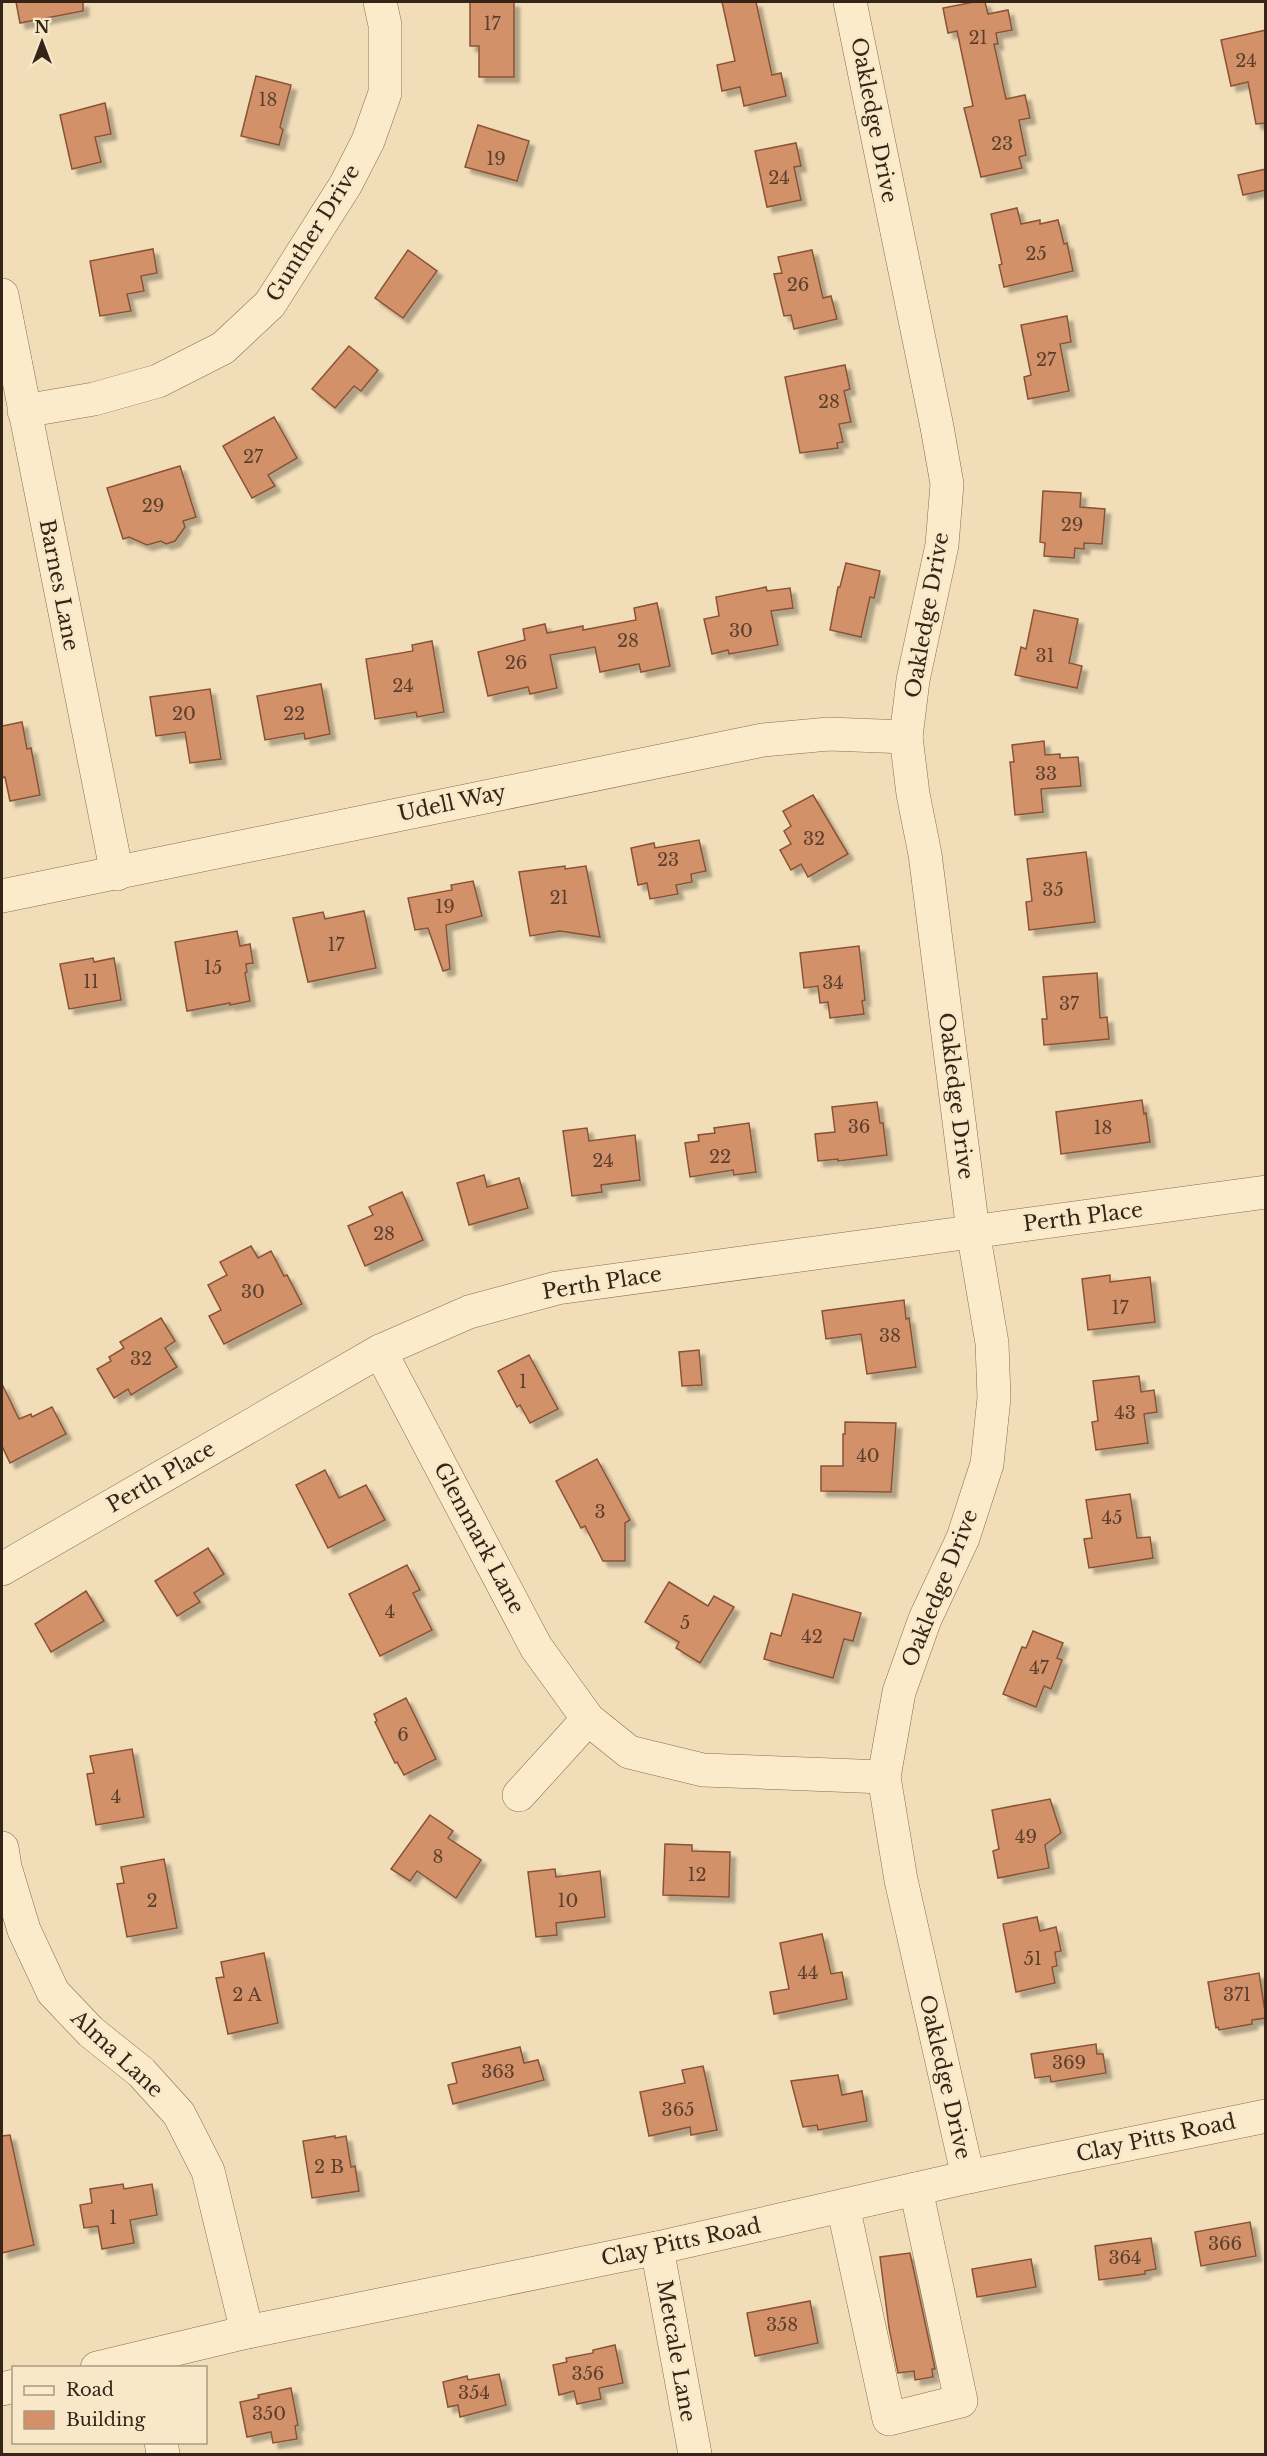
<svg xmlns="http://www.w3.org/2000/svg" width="1267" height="2456" font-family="'Libre Baskerville',serif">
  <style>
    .building { fill: #d3916a; stroke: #895336; stroke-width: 1.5; filter: url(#shadow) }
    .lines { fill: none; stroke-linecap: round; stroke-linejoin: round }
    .minor-casing { stroke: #886c52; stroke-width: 34 }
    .minor { stroke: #fcebcb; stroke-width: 33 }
    .labels { text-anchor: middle; stroke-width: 5; stroke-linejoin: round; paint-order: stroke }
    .number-label { font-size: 18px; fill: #5c402d }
    .street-label { font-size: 21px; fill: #352519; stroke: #f8e8c8 }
  </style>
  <defs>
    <filter id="shadow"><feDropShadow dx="5.5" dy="5.5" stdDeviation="1.5" flood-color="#0004"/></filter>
  </defs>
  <rect width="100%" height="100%" fill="#f1ddb8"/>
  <g class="building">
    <polygon points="16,2 83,2 83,11 20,23"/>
    <polygon points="470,2 514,2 514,77 479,77 479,46 470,46"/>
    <polygon points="722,2 756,2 772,75 781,73 786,96 744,106 740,87 722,91 717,65 735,61"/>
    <polygon points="974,2 985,2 988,14 1008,10 1012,30 996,33 998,44 994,44 1006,99 1025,95 1030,118 1019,120 1026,155 1019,157 1022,168 981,177 964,108 973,106 957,31 948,33 943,8"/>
    <polygon points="1266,30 1266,123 1256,124 1248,82 1231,86 1221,40"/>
    <polygon points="256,76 291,85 280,127 283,130 279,145 241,136"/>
    <polygon points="105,103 111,134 95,137 101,162 72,169 60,115"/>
    <polygon points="478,125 529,141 517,181 465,167"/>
    <polygon points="796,143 801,166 794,167 801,200 767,207 755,151"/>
    <polygon points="1266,169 1266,190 1243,195 1238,175"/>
    <polygon points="1017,208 1021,224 1040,220 1040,224 1058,220 1064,244 1067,243 1073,271 1004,287 999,265 1002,264 991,214"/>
    <polygon points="153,249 157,273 141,276 144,291 127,294 131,311 100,316 90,261"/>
    <polygon points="408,250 437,271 403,318 375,298"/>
    <polygon points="812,250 823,298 831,296 837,319 794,329 791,315 784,316 774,274 782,273 778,257"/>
    <polygon points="1067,316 1071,342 1060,344 1069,391 1028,399 1024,377 1031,375 1021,325"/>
    <polygon points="349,346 378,370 361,391 354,386 335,408 312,389"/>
    <polygon points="845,365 850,389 844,391 851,422 839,424 843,442 837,443 838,448 800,453 785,377"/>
    <polygon points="274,417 297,458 268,475 275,486 252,498 223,446"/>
    <polygon points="180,466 196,517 183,521 185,527 175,541 166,544 161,541 147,545 129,537 123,539 107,488"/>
    <polygon points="1043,491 1081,493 1080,507 1105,509 1102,544 1084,543 1084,549 1075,548 1074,558 1044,556 1045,543 1040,542"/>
    <polygon points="846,563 880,571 874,598 870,597 861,637 830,630 838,587 840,587"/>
    <polygon points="766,587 767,591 790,588 793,608 771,611 778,645 729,654 728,650 712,654 704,619 719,616 716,597"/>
    <polygon points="657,603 670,666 641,672 639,664 600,672 595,647 550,655 557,688 530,694 528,687 488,696 478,652 525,640 523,629 545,624 547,633 583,626 583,630 636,620 634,608"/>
    <polygon points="1034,610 1078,619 1069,663 1082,666 1077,688 1015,675 1021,647 1026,649"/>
    <polygon points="432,641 444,712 417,717 416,712 375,719 366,659 413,651 412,645"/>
    <polygon points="321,684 330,734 305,739 304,733 265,740 257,696"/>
    <polygon points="210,689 221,759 190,763 185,732 156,736 150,697"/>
    <polygon points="22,722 27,749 31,748 40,795 10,801 5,777 2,778 2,726"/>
    <polygon points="1044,741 1045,755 1060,754 1060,758 1078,757 1081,786 1041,789 1043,812 1015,815 1010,762 1014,762 1012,745"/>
    <polygon points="813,795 848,854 808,877 801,864 791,870 780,850 791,844 784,831 791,826 783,811"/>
    <polygon points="699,840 706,871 691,874 692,882 676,885 678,894 650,899 647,883 638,885 631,848 654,843 655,848"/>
    <polygon points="1086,852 1095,922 1029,930 1026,902 1032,901 1027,859"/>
    <polygon points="565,866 565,869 586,866 600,937 560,931 530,936 519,872"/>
    <polygon points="473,881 482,916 446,925 450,969 443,971 428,928 415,930 408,898 452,890 451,885"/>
    <polygon points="364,911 376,968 308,982 293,918 323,912 325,919"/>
    <polygon points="237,931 240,946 250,944 253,963 246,964 247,972 245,973 250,1001 230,1005 230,1003 187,1011 175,942"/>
    <polygon points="859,946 865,1000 862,1001 864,1014 830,1018 828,1002 820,1003 818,986 804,988 800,953"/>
    <polygon points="93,958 94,962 114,958 121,1000 69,1009 60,964"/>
    <polygon points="1097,973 1100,1018 1107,1017 1109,1039 1044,1045 1042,1019 1047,1019 1043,977"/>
    <polygon points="1142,1100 1144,1114 1146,1113 1150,1142 1061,1154 1056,1112"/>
    <polygon points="877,1102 880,1123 883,1123 887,1155 838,1161 838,1159 818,1161 815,1134 835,1132 832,1107"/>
    <polygon points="749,1123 756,1172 734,1175 733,1170 690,1177 685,1143 699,1141 698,1135 715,1133 714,1128"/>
    <polygon points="587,1128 589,1141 635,1135 640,1180 601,1185 602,1192 572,1196 563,1131"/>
    <polygon points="484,1175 487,1187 519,1178 528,1208 469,1225 457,1183"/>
    <polygon points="402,1192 423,1240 365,1266 348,1226 373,1215 369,1207"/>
    <polygon points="251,1246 258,1258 271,1251 284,1276 287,1275 302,1304 224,1344 209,1316 221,1310 208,1285 227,1275 220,1262"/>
    <polygon points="1110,1275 1110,1282 1150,1277 1155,1322 1088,1330 1082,1279"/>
    <polygon points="904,1300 906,1319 909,1318 916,1367 867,1374 861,1334 826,1339 822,1311"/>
    <polygon points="161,1318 175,1341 165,1348 177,1367 131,1395 128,1389 114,1398 97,1369 111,1361 109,1357 124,1348 120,1342"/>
    <polygon points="699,1350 702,1385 682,1386 679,1352"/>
    <polygon points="529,1355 558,1409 530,1423 520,1405 517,1407 498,1371"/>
    <polygon points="1139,1376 1141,1392 1154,1390 1157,1412 1144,1414 1148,1443 1096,1450 1092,1422 1098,1421 1093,1381"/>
    <polygon points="2,1384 19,1419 31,1414 32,1417 52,1407 66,1434 10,1463 2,1446"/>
    <polygon points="845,1422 896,1423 891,1492 821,1491 821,1466 843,1466 843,1434 845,1434"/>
    <polygon points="597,1459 630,1520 625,1523 625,1561 603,1561 585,1526 581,1528 556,1481"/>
    <polygon points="325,1470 339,1498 366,1485 385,1520 328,1548 296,1485"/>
    <polygon points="1130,1494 1137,1538 1150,1537 1153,1558 1089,1568 1084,1539 1092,1538 1086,1500"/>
    <polygon points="208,1548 224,1574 194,1593 200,1602 177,1616 155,1581"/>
    <polygon points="407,1565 420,1590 413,1593 432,1630 380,1656 349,1594"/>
    <polygon points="669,1582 708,1606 714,1596 734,1607 700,1663 676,1648 679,1642 645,1622"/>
    <polygon points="86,1591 104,1621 51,1652 35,1624"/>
    <polygon points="793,1594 861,1613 853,1641 844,1639 833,1678 764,1659 771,1633 781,1636"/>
    <polygon points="1033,1631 1063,1643 1057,1658 1062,1660 1051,1689 1044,1686 1036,1707 1003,1694 1022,1647 1026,1648"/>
    <polygon points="406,1698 436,1759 404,1775 397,1762 395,1763 375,1722 377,1721 374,1714"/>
    <polygon points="132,1749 144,1817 96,1825 87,1774 94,1773 90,1756"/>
    <polygon points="1050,1799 1061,1833 1045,1845 1049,1868 998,1878 993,1851 999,1849 992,1810"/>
    <polygon points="430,1815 453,1831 448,1838 481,1860 456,1898 417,1871 410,1881 391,1869"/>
    <polygon points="665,1844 692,1845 692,1851 730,1852 729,1897 663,1895"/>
    <polygon points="164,1859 177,1928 127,1937 117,1884 124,1883 121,1867"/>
    <polygon points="555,1869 556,1877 600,1871 605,1917 556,1923 557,1935 536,1937 528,1872"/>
    <polygon points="1037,1917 1040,1931 1056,1927 1061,1951 1055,1952 1057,1966 1052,1967 1055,1983 1016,1992 1003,1924"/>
    <polygon points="822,1934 831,1974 842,1972 847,1999 774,2014 770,1992 789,1989 780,1943"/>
    <polygon points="264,1953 278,2023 228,2034 216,1978 224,1977 221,1962"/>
    <polygon points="1259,1973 1266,2018 1252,2020 1252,2024 1219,2030 1218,2027 1216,2028 1208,1982"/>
    <polygon points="1096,2044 1097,2054 1103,2054 1106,2073 1051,2082 1050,2076 1035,2078 1031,2054"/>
    <polygon points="520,2047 524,2063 538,2060 544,2080 453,2104 448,2085 457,2083 452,2063"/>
    <polygon points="703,2066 717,2130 691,2135 690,2127 649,2136 640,2092 685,2083 682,2070"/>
    <polygon points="838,2075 842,2095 862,2091 867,2121 818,2130 817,2125 803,2127 791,2081"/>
    <polygon points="10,2135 34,2245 2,2253 2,2136"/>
    <polygon points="335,2136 335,2138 346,2136 351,2167 355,2166 359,2191 312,2198 303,2141"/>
    <polygon points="123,2184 124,2189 152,2184 157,2215 130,2220 134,2243 102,2249 98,2226 84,2228 80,2205 92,2203 90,2189"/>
    <polygon points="1250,2222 1256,2256 1201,2266 1195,2232"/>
    <polygon points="1151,2238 1156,2269 1145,2271 1145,2274 1099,2280 1095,2246"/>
    <polygon points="910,2253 935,2369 932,2369 933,2377 915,2380 914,2371 898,2373 889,2328 880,2257"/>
    <polygon points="1031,2259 1036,2287 977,2297 972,2269"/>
    <polygon points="810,2301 818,2343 755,2356 747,2313"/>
    <polygon points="615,2345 623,2383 599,2388 601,2399 577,2404 574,2391 559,2395 553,2365 567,2362 566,2358 593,2353 593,2350"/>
    <polygon points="499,2374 506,2405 460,2417 458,2405 448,2407 443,2382 467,2376 468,2380"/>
    <polygon points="291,2388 298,2425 295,2426 297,2439 273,2443 271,2432 247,2437 240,2402 259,2398 258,2395"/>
  </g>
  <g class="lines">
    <g class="minor-casing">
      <g id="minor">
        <polyline points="850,2 937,427 947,484 942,545 913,680 906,737 913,794 925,854 973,1231 992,1343 994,1398 987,1464 963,1538 925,1619 899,1692 884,1777 901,1880 968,2177"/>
        <polyline points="2,295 117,874"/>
        <polyline points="24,411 94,399 158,381 223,348 270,304 346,184 368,141 385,93 385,25 380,2"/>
        <polyline points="2,896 763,740 829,734 906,737"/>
        <polyline points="380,1351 536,1647 588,1719 629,1752 703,1770 884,1777"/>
        <polyline points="2,1569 380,1351 469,1312 557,1288 1266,1192"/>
        <polyline points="519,1795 588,1719"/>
        <polyline points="2,1848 5,1867 24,1930 53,1992 91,2032 141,2072 179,2114 208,2171 247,2332"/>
        <polyline points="843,2206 889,2419 961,2401 916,2189"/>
        <polyline points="657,2248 695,2454"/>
        <polyline points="97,2368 247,2332 657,2248 968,2177 1266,2116"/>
        <polyline points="2,2389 14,2386"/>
        <polyline points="161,2442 163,2454"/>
      </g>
    </g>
    <use href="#minor" class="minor"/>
  </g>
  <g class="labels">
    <g class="number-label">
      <text x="492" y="30">17</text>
      <text x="978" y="44">21</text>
      <text x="1246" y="67">24</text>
      <text x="268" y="106">18</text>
      <text x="1002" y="150">23</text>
      <text x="496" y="165">19</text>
      <text x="779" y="184">24</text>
      <text x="1036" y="260">25</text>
      <text x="798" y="291">26</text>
      <text x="1046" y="366">27</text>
      <text x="829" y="408">28</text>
      <text x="253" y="463">27</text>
      <text x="153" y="512">29</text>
      <text x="1072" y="531">29</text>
      <text x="741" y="637">30</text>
      <text x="628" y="647">28</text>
      <text x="1045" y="662">31</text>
      <text x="516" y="669">26</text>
      <text x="403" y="692">24</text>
      <text x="184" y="720">20</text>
      <text x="294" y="720">22</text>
      <text x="1046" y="780">33</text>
      <text x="814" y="845">32</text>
      <text x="668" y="866">23</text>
      <text x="1053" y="896">35</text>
      <text x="559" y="904">21</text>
      <text x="445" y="913">19</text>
      <text x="336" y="951">17</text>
      <text x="213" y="974">15</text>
      <text x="91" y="988">11</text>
      <text x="833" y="989">34</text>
      <text x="1069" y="1010">37</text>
      <text x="859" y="1133">36</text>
      <text x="1103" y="1134">18</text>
      <text x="720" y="1163">22</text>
      <text x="603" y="1167">24</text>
      <text x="384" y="1240">28</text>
      <text x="253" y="1298">30</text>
      <text x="1120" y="1314">17</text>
      <text x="890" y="1342">38</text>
      <text x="141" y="1365">32</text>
      <text x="523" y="1388">1</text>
      <text x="1125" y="1419">43</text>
      <text x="868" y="1462">40</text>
      <text x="600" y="1518">3</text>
      <text x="1112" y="1524">45</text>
      <text x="390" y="1618">4</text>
      <text x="685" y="1629">5</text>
      <text x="812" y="1643">42</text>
      <text x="1039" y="1674">47</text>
      <text x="403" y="1741">6</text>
      <text x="116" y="1803">4</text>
      <text x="1026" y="1843">49</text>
      <text x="438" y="1863">8</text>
      <text x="697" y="1881">12</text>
      <text x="152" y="1907">2</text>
      <text x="568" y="1907">10</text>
      <text x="1033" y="1965">51</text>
      <text x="808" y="1979">44</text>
      <text x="247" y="2001">2 A</text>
      <text x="1237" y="2001">371</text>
      <text x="1069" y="2069">369</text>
      <text x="498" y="2078">363</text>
      <text x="678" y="2116">365</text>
      <text x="329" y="2173">2 B</text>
      <text x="113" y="2224">1</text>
      <text x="1225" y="2250">366</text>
      <text x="1125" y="2264">364</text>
      <text x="782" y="2331">358</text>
      <text x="588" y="2380">356</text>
      <text x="474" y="2399">354</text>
      <text x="269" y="2420">350</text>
    </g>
    <g class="street-label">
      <text transform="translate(874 120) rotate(79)" y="7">Oakledge Drive</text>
      <text transform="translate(313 233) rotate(-58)" y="7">Gunther Drive</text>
      <text transform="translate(59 585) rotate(79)" y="7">Barnes Lane</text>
      <text transform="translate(927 615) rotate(-80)" y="7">Oakledge Drive</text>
      <text transform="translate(452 803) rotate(-12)" y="7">Udell Way</text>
      <text transform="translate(956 1096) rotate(83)" y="7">Oakledge Drive</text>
      <text transform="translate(1083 1217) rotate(-7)" y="7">Perth Place</text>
      <text transform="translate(602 1283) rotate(-9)" y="7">Perth Place</text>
      <text transform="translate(161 1477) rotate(-30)" y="7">Perth Place</text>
      <text transform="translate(479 1538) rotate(62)" y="7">Glenmark Lane</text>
      <text transform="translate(940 1588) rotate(-68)" y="7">Oakledge Drive</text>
      <text transform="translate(117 2054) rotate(43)" y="7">Alma Lane</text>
      <text transform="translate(945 2077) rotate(77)" y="7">Oakledge Drive</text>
      <text transform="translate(1156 2138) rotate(-12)" y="7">Clay Pitts Road</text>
      <text transform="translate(681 2242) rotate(-12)" y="7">Clay Pitts Road</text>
      <text transform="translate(676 2351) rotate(80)" y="7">Metcale Lane</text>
    </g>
  </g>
  <rect width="1267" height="2456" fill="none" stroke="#352519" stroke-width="6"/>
  <rect x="12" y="2366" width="195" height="78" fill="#f8e8c8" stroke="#aa9a82" stroke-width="1.5"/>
  <rect x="24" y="2386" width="30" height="9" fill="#fcebcb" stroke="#aa9a82" stroke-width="1.5"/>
  <text x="66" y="2396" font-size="18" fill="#352519">Road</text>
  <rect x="24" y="2411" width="30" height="18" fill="#d3916a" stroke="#aa9a82" stroke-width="1.5"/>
  <text x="66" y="2426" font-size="18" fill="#352519">Building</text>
  <g transform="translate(42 42)" stroke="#f8e8c8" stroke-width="4.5" paint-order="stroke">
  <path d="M0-4.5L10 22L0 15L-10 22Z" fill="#352519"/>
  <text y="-9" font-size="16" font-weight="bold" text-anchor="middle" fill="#352519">N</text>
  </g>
</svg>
